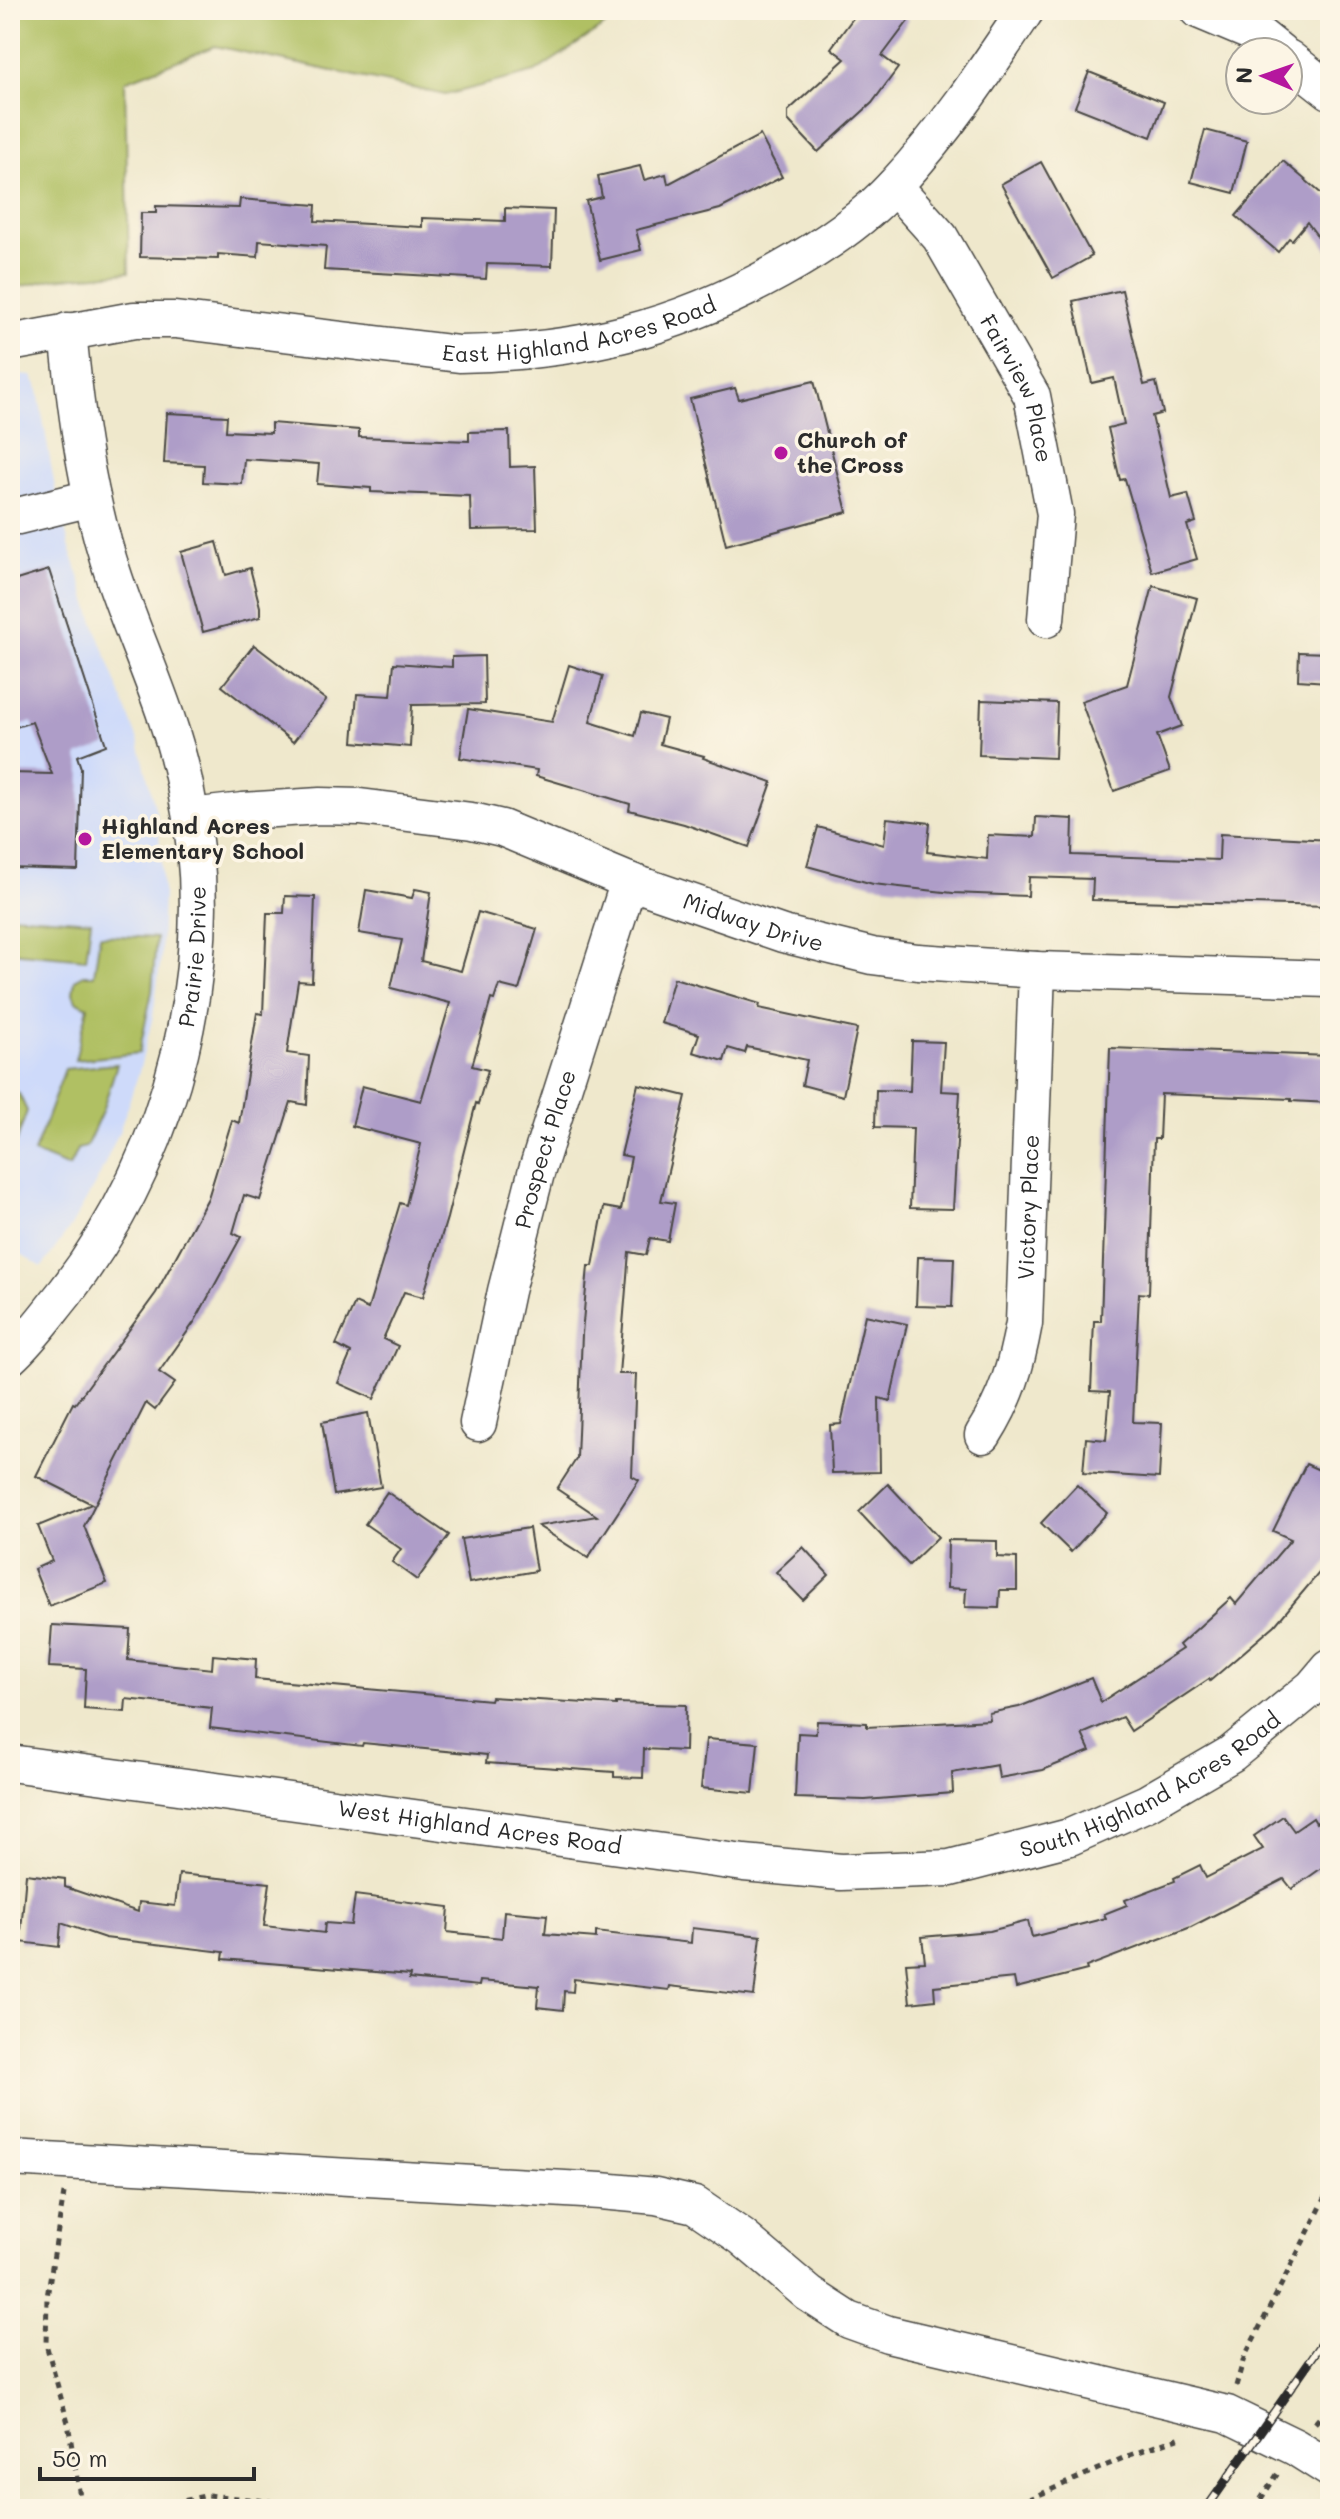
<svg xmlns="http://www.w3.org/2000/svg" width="1340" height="2519" font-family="Mali,sans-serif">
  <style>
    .built { fill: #cedafa }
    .green { fill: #b0c063; stroke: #6e7647; stroke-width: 2 }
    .building { fill: #ae9dc8 }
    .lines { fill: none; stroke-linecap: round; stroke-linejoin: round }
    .minor-casing { stroke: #484743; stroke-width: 39 }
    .path { stroke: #484743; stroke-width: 5; stroke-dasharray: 6 6; stroke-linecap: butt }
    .minor { stroke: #fff; stroke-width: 36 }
    .rail-casing { stroke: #2b2b2b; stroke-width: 9 }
    .rail { stroke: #fcf5e5; stroke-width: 6; stroke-dasharray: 18; stroke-linecap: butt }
    .poi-dot { fill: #b5179e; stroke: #fcf5e5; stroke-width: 3 }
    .labels { text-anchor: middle; stroke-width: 7; stroke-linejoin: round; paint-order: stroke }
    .street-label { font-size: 22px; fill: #2b2b2b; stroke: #fcf5e5 }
    .poi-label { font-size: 22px; font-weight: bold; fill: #2b2b2b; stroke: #fcf5e5; text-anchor: start }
  </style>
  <rect width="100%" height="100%" fill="#fcf5e5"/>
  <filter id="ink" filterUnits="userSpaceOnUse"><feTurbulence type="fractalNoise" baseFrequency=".0125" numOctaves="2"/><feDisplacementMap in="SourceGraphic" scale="16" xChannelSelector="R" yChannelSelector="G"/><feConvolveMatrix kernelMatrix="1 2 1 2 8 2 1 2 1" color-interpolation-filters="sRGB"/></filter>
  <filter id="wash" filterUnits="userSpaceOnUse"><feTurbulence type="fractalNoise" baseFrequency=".006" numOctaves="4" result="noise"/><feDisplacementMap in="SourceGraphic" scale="32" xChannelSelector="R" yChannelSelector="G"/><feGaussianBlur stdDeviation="1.8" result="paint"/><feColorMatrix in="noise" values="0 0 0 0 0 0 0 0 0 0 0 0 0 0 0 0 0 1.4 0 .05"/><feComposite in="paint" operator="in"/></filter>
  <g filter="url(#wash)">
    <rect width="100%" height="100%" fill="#efe8cc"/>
    <polygon class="built" points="17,375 32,376 37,385 55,488 70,549 98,634 139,743 158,820 163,890 161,957 153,1016 139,1072 119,1132 98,1179 72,1225 42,1267 10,1247 10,376"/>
    <g class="green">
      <polygon points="10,10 628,10 535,72 445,95 215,46 125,81 129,272 53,279 10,289"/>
      <polygon points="10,915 91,921 86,959 10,952"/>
      <polygon points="100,935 156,938 152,991 139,1053 75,1060 88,1007 76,1001 73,993 75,980 84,975 94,975"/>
      <polygon points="117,1064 102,1112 86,1147 77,1149 69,1167 34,1153 65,1069"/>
      <polygon points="10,1088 19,1094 27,1111 10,1160"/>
    </g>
    <g id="blocks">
      <g class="building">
        <polygon points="859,10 896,10 909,20 882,56 898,68 872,103 818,152 788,120 788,111 845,59 831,48"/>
        <polygon points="1089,72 1164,102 1151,137 1075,107"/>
        <polygon points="1205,130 1247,141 1234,193 1191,182"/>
        <polygon points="760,135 782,177 720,209 636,230 641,250 600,260 586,201 602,197 598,176 640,166 644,180 666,174 668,184"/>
        <polygon points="1283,161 1330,201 1330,253 1307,222 1292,240 1289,238 1278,252 1236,216"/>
        <polygon points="1041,162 1092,256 1053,278 1001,184"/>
        <polygon points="240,199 316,205 315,221 422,227 422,218 505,221 505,208 554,210 552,266 487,264 486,279 324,270 326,246 259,241 258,257 218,254 218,259 140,257 141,213 156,213 156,206 239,208"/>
        <polygon points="1122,290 1144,385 1156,382 1163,413 1152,416 1171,498 1188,494 1196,522 1187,525 1197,559 1152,572 1125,479 1120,480 1108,428 1124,424 1114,378 1092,383 1073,301"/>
        <polygon points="814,381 847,512 726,545 690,399 735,388 739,399"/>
        <polygon points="167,413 227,416 226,431 271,433 271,423 359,430 359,437 469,441 469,432 509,431 510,467 535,466 537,529 471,530 470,496 371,492 371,488 317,484 319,464 244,459 242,484 203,482 204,465 164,463"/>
        <polygon points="217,542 226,575 250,568 260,607 260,617 203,632 181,552"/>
        <polygon points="49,570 106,745 77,756 81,768 78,870 10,868 10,773 52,774 32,722 10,729 10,582"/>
        <polygon points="1153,586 1197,598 1171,697 1182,726 1157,735 1170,771 1114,791 1081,701 1127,685"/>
        <polygon points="254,645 326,700 293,742 222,686"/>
        <polygon points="1299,652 1329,653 1328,682 1298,680"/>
        <polygon points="484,656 485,704 412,705 410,747 353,742 357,694 391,696 394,663 452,667 452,657"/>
        <polygon points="569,665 603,676 590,722 635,736 641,713 666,719 660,744 704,756 703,758 772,782 749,847 684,824 629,810 630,804 536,776 537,770 460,758 468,709 552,722"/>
        <polygon points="981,700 1057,703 1055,758 979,755"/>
        <polygon points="1036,817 1073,819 1072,855 1219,860 1220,834 1330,840 1330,906 1092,900 1093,879 1029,877 1028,896 953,893 873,884 807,866 818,827 884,845 887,818 930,823 927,852 987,859 988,835 1035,837"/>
        <polygon points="415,889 431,892 421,961 461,971 478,912 537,929 519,990 499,985 494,1000 491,999 472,1066 488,1070 478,1104 476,1103 447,1218 423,1297 404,1292 383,1339 398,1346 374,1399 338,1383 351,1353 336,1345 355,1303 368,1309 400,1203 406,1205 421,1144 352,1126 362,1086 421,1101 450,1003 391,988 402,940 359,933 366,890 412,898"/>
        <polygon points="285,896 315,897 312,982 298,981 287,1053 309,1056 307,1105 291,1102 260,1200 244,1195 233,1233 241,1237 195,1321 159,1372 175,1383 155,1410 146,1403 84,1526 107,1583 49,1606 34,1569 52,1561 38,1526 92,1504 36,1476 73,1403 75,1404 156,1293 208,1198 232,1120 239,1123 257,1013 263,1014 267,913 284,913"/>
        <polygon points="674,978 760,1004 759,1008 857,1029 843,1096 802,1085 807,1060 747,1047 745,1053 728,1048 724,1061 693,1052 699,1034 661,1023"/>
        <polygon points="912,1041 944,1042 941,1091 960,1092 953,1209 910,1208 913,1128 875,1127 876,1090 910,1091"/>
        <polygon points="1110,1048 1330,1056 1330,1103 1291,1101 1291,1099 1161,1094 1159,1139 1154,1139 1149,1294 1139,1293 1133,1422 1162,1423 1159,1478 1083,1473 1086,1438 1106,1440 1110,1392 1091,1391 1094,1321 1101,1321"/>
        <polygon points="638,1084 686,1096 661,1201 675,1203 668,1241 650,1238 646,1255 629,1252 619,1374 636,1374 632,1476 639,1480 588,1558 538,1526 597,1516 557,1489 577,1458 582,1334 588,1266 593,1266 604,1207 621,1210 631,1157 621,1155"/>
        <polygon points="918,1257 954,1258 952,1307 916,1306"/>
        <polygon points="865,1315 907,1324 890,1401 879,1398 880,1472 832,1473 830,1425 841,1424"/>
        <polygon points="368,1413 381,1487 334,1495 322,1422"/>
        <polygon points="1306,1464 1330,1475 1330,1560 1275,1625 1210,1681 1209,1679 1131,1731 1122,1717 1082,1734 1090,1751 1043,1770 999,1778 997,1765 952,1773 953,1793 865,1800 795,1798 798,1733 816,1734 817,1721 867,1723 867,1727 990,1720 989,1713 1019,1707 1091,1678 1101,1702 1182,1649 1179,1645 1231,1598 1236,1604 1291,1539 1273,1531"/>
        <polygon points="888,1484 938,1537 909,1565 859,1512"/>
        <polygon points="1077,1485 1107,1513 1071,1552 1041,1523"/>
        <polygon points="387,1492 449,1535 417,1580 392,1562 401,1549 365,1524"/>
        <polygon points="529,1528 536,1571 469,1583 461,1539"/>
        <polygon points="948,1540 997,1541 997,1557 1017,1558 1017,1590 1000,1590 999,1608 965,1607 966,1589 947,1588"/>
        <polygon points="803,1547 829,1575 803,1600 776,1572"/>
        <polygon points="52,1625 130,1629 128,1660 212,1669 213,1655 256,1659 255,1679 490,1700 491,1697 616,1705 616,1703 686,1705 685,1751 644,1749 643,1778 614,1777 614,1772 486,1763 487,1755 363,1743 362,1746 210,1728 212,1708 126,1699 125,1712 84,1709 86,1669 49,1667"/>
        <polygon points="706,1739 758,1743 753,1793 701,1788"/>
        <polygon points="1330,1813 1330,1862 1292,1889 1284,1879 1191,1927 1086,1967 1087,1970 1016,1988 1014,1978 934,1986 935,2000 910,2003 906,1963 925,1962 922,1937 990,1931 1028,1921 1032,1937 1106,1918 1104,1914 1127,1905 1125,1900 1175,1881 1174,1878 1200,1865 1206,1878 1263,1849 1254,1836 1283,1816 1294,1831 1313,1818 1316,1823"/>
        <polygon points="26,1874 65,1879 65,1887 138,1912 139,1902 175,1906 179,1874 270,1883 264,1926 324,1933 325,1923 351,1925 355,1895 449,1907 447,1932 502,1938 504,1911 547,1915 545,1934 596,1938 596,1932 691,1943 692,1928 761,1936 754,1996 670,1986 669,1990 574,1979 573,1992 564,1991 563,2010 537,2007 539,1986 480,1981 479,1986 409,1979 410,1975 223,1959 224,1952 105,1938 61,1923 59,1947 20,1942"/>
      </g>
    </g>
  </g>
  <g filter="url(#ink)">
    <use href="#blocks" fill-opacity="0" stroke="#484743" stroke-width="2"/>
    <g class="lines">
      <g class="minor-casing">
        <g id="minor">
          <polyline points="1198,10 1260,36 1280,52"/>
          <polyline points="1288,58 1330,91"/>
          <path id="s1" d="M894,186L940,237L1032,396L1055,514L1046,619"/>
          <path id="s2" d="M10,343L134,320H175L459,354C579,352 673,330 779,271C821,248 862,221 895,185C945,131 985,71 1026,10"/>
          <polyline points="18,516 91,498"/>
          <path id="s3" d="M191,817L243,811L320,806L360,807L472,821L502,828L629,881L783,934L872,956L918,962L1037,970L1330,979"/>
          <path id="s4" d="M10,1357C31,1338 47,1315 65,1293C174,1151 223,962 185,786C171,715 138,648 115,580C87,499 76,415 68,331"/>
          <path id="s5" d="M478,1423L506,1291L536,1173L629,881"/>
          <path id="s6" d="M983,1435C1007,1397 1016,1367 1024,1323L1037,970"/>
          <path id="s7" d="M10,1763L744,1863L841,1872L950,1868L1070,1837L1147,1803L1231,1754L1313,1687L1330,1667"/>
          <polyline points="10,2158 601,2191 656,2196 695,2205 742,2237 809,2294 849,2320 888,2334 1227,2414 1295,2447 1330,2469"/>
        </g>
      </g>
      <g class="path">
        <polyline points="64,2193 47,2297 46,2344 68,2423 82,2509"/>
        <polyline points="1236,2386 1244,2358 1330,2189"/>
        <polyline points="1315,2423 1330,2406"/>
        <polyline points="150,2509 208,2495 346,2509"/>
        <polyline points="1007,2509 1130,2455 1184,2436"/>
        <polyline points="1254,2509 1278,2473"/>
      </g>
      <use href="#minor" class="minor"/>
      <g class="rail-casing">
        <polyline id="rail" points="1206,2509 1330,2332"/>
      </g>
      <use href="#rail" class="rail"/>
    </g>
  </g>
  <g class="poi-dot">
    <circle cx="781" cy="453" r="8"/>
    <circle cx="85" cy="839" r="8"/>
  </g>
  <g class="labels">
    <g class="street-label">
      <text dy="8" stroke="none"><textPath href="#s2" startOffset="576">East Highland Acres Road</textPath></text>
      <text dy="8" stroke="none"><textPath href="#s1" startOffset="240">Fairview Place</textPath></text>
      <text dy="8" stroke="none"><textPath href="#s3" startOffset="582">Midway Drive</textPath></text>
      <text dy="8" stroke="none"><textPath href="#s4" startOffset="450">Prairie Drive</textPath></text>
      <text dy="8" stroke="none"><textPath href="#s5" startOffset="282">Prospect Place</textPath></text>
      <text dy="8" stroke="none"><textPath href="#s6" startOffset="236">Victory Place</textPath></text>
      <text dy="8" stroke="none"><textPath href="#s7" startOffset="1166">South Highland Acres Road</textPath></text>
      <text dy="8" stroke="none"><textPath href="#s7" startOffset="474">West Highland Acres Road</textPath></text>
    </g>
    <g class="poi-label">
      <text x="797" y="448">Church of<tspan x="797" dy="25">the Cross</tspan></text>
      <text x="101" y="834">Highland Acres<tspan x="101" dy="25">Elementary School</tspan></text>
    </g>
  </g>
  <rect width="1340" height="2519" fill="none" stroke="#fcf5e5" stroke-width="40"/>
  <g transform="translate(1264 76) rotate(272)"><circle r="38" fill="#fcf5e5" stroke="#a8a49b" stroke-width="2"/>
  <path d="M0-6L14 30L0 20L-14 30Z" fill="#b5179e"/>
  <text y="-12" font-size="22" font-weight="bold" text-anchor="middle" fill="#2b2b2b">N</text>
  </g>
  <path d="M40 2467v12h214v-12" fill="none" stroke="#2b2b2b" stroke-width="4"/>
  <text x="52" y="2467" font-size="24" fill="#2b2b2b" stroke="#fcf5e5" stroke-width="6" paint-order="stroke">50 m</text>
</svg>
